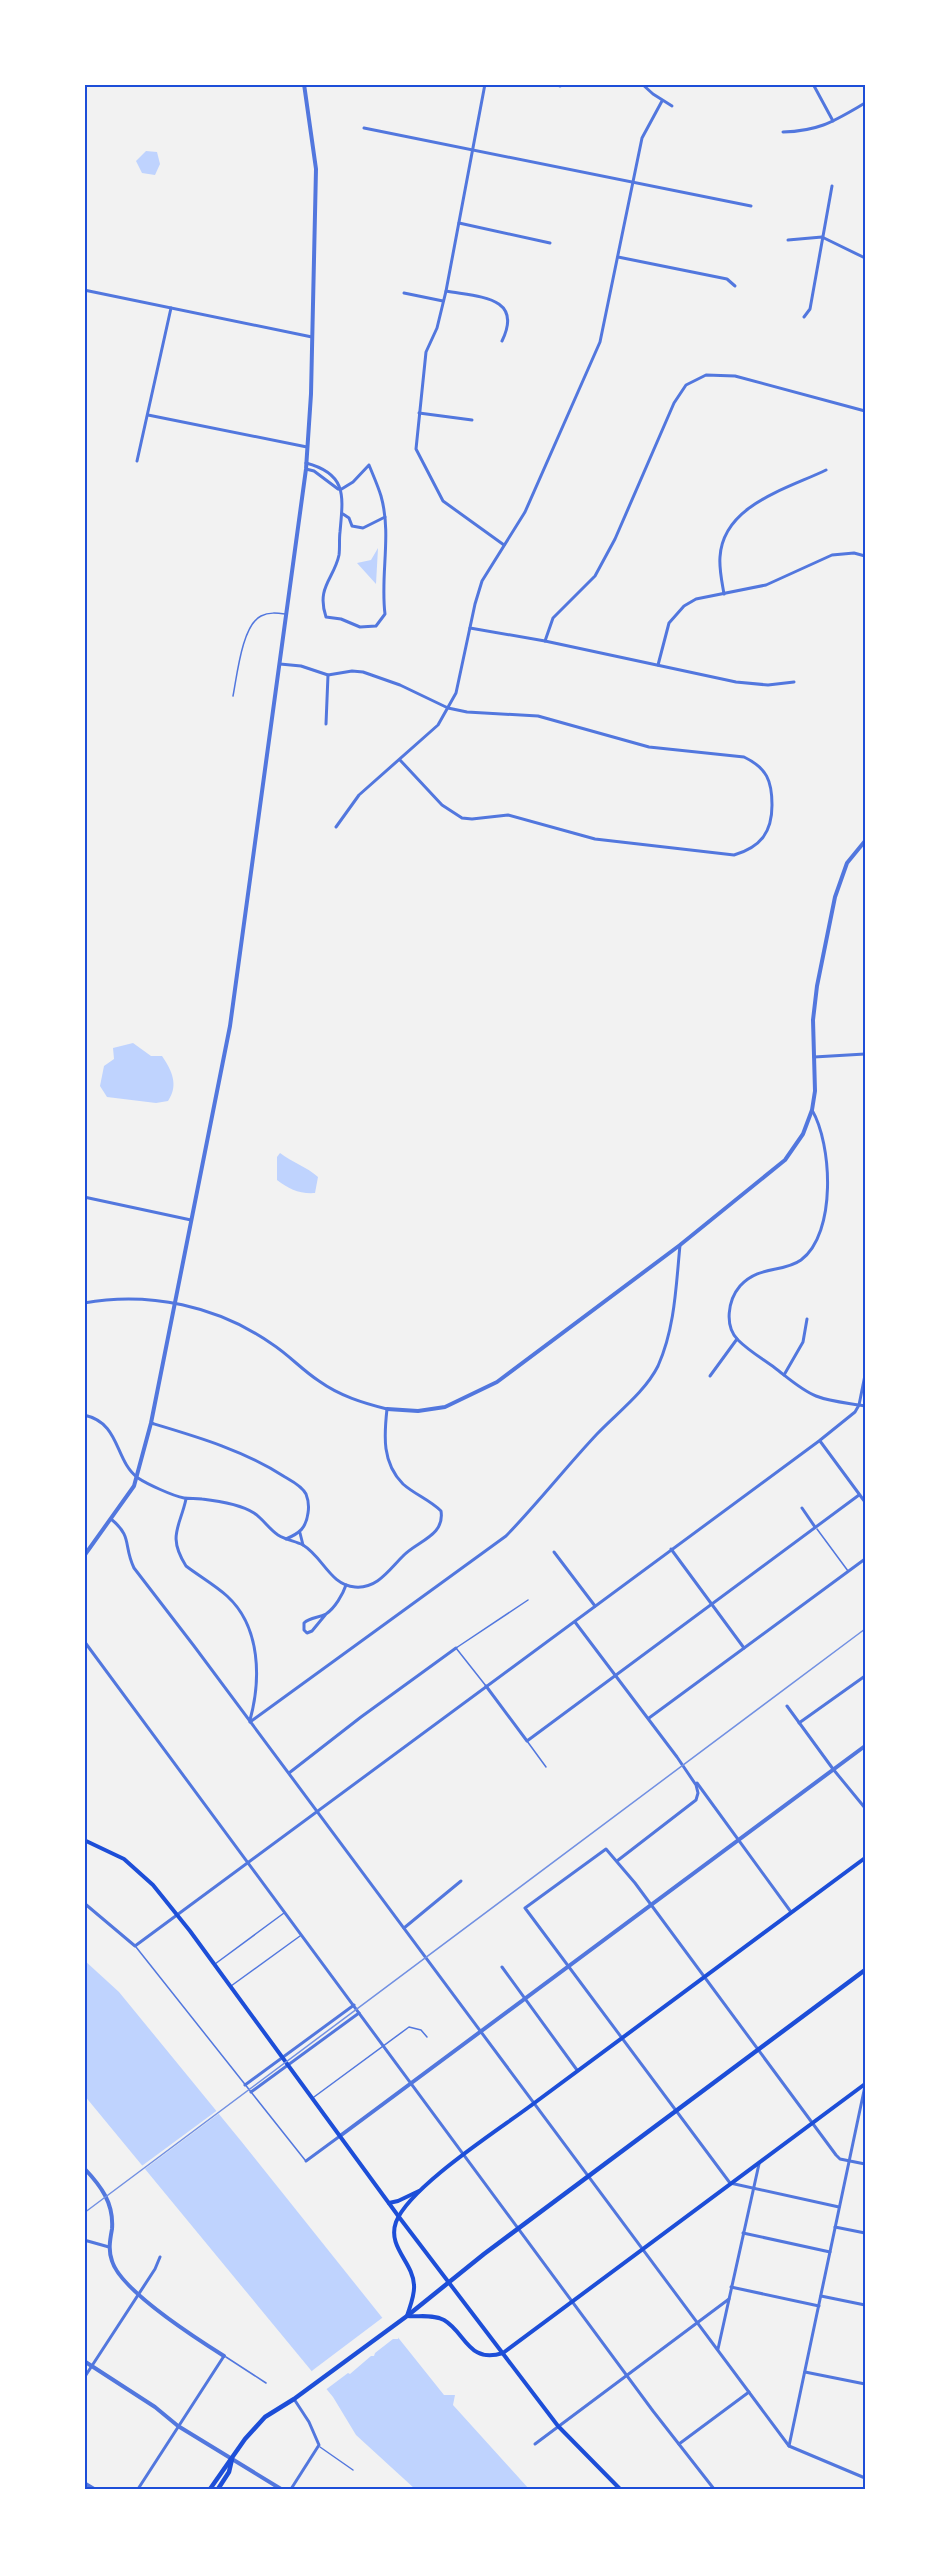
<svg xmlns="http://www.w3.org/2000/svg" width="949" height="2573" font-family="'Open Sans',sans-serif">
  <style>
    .water { fill: #bfd3fe }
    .pier { fill: #f2f2f2 }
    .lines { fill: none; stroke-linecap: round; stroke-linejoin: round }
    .service { stroke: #5277de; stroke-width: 1.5 }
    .minor { stroke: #5277de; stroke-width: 3 }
    .tertiary { stroke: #5277de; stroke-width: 4 }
    .secondary { stroke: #1d4ed8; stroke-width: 4 }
    .primary { stroke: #1d4ed8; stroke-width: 4.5 }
    .rail { stroke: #7290e2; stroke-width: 1.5 }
    .neatline { fill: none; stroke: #1d4ed8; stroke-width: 2 }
  </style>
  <rect width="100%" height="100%" fill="#f2f2f2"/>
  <g class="water">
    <polygon points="146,151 157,152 160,164 155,175 142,173 136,161"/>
    <polygon points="378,548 376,584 357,563 371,560"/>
    <path d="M133,1043L151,1056H162C172,1071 179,1085 168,1101L156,1103L107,1097L100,1086L104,1066L114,1059L113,1048Z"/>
    <path d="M280,1153C292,1162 307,1167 318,1177L315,1193C299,1194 289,1189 277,1180V1157Z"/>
    <polygon points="84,1960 119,1992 241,2141 444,2395 455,2395 453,2405 529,2489 415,2489 356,2435 333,2397 84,2095"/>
  </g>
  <g class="pier">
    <polygon points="219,2109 221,2112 142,2171 139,2168"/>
    <polygon points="382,2318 385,2318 399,2335 398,2339 393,2339 375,2353 374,2356 371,2356 350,2374 348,2373 324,2391 309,2374 313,2370"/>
  </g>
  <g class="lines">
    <g class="service">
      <path d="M233,696C237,676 242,625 261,616C269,612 277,613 285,614"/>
      <polyline points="817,1529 848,1571"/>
      <polyline points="486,1686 456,1648 528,1600"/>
      <polyline points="527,1741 546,1767"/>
      <polyline points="136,1947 305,2160"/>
      <polyline points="215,1964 284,1913"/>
      <polyline points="231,1986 300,1936"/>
      <polyline points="314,2097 409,2027 421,2030 427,2037"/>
      <polyline points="226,2357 266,2383"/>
      <polyline points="320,2447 353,2470"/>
    </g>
    <g class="minor">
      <polyline points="485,84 446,291 437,328 426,352 416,449 443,501 504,545"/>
      <polyline points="560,84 560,86"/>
      <polyline points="642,84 653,94 672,106"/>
      <polyline points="813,84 833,121"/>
      <polyline points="364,128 751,206"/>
      <path d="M783,132C820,131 834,121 865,103"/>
      <polyline points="459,223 550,243"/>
      <polyline points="788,240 822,237 865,258"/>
      <polyline points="618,257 727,279 735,286"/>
      <polyline points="84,290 312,337"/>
      <path d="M446,291C478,297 524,296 502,341"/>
      <polyline points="404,293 443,301"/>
      <polyline points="804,317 810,309 832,186"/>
      <polyline points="419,413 472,420"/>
      <polyline points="148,415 307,447"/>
      <polyline points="137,461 171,308"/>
      <path d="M306,463C348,474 343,497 340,532C339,539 340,548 339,555C334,579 316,587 326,617L341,619L360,627L376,626L385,614C380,575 392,535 381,496C378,486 373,475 369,465L353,482L340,490"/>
      <polyline points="306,469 314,471 338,489"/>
      <polyline points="343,514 349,518 352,526 363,528 385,517"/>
      <path d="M724,594C722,582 719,569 720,557C723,505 787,489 826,470"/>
      <polyline points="470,628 545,641 736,682 768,685 794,682"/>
      <polyline points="545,641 553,618 595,576 615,539 674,403 686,385 706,375 735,376 865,411"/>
      <path d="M280,664L301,666L328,675L352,671L363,672L400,685L448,708L467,712L538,716L649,747L744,757C767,768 772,781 772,805C772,832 761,847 734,855L595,839L508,815L472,819L462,818L442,805L400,760"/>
      <polyline points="658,665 669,623 684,606 696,599 766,585 832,555 854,553 865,556"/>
      <polyline points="326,724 328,675"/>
      <polyline points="336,827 359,795 438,725 456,693 475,604 482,581 525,512 600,342 642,138 662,101"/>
      <polyline points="814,1057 865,1054"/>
      <path d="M812,1110C832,1144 837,1233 801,1260C783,1273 759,1265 740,1286C728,1300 724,1326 738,1340C749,1351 763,1359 775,1368C787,1377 801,1390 816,1396C831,1402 849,1403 865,1406"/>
      <polyline points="84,1197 191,1220"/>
      <path d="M84,1303C149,1291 218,1306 272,1344C289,1355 302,1370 319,1381C340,1396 363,1403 387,1409C384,1436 382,1463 403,1484C414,1494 430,1500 441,1511C445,1536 417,1541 403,1556C389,1570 377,1589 355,1587C330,1585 323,1557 303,1545C295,1541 286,1540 278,1535C269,1529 263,1519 254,1513C240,1504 219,1501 202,1499C196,1498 190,1499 184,1498C173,1496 147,1484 138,1478C114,1460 121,1423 84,1415"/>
      <polyline points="784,1375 803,1342 807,1319"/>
      <polyline points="710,1376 737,1339"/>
      <path d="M151,1423C198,1437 243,1450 285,1477C292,1481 302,1486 306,1494C308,1499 309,1507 308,1513C306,1528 300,1533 286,1539"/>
      <polyline points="820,1441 865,1502"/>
      <path d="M186,1499C180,1527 167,1536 186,1566C199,1576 215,1585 227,1596C261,1627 261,1680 250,1720"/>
      <polyline points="802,1508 815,1527"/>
      <path d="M111,1519C133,1537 123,1545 134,1568L194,1646L789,2446L865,2478"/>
      <polyline points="300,1533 303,1545"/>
      <polyline points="671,1549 744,1648"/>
      <polyline points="554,1552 595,1606"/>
      <path d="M326,1614L312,1631L307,1633L304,1630V1623C310,1617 319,1618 326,1614C335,1608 343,1594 346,1585"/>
      <polyline points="575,1622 677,1757 696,1785 698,1793 696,1800 617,1861"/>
      <polyline points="84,1641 653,2411 714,2489"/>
      <polyline points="486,1686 527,1741 859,1495"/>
      <polyline points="787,1706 833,1769 865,1808"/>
      <polyline points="649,1718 865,1559"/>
      <path d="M250,1722L506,1536C538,1503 566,1467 597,1434C617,1413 645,1392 658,1366C675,1328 676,1286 680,1245"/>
      <polyline points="799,1723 865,1676"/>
      <polyline points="289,1773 361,1717 456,1648"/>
      <polyline points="697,1783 791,1912"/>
      <polyline points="84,1903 135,1946 819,1441 855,1412 859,1405 865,1375"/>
      <polyline points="404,1928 461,1881"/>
      <polyline points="502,1967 577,2070"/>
      <polyline points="245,2085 354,2005"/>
      <polyline points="251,2092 359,2013"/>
      <polyline points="306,2161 340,2136"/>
      <polyline points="839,2207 730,2183 525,1908 606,1849 635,1883 836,2155 840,2159 865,2164"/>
      <polyline points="835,2227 865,2233"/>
      <polyline points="743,2233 830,2252"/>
      <polyline points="84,2240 109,2247"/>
      <polyline points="731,2287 819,2306"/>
      <polyline points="821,2296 865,2305"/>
      <polyline points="718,2349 759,2164"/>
      <polyline points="805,2372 865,2384"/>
      <polyline points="84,2378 155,2269 160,2257"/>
      <polyline points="535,2444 729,2299"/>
      <polyline points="679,2444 749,2392"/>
      <polyline points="789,2446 865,2086"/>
      <polyline points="138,2489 224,2356"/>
      <polyline points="291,2489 319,2445 309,2422 294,2399"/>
    </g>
    <g class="tertiary">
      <polyline points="387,1409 418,1411 445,1407 497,1382 680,1245 785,1160 803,1134 812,1110 815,1091 813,1020 817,986 835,897 847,863 865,841"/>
      <polyline points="84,1556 134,1486 151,1423 230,1026 306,469 311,394 316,169 304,84"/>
      <polyline points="340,2136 865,1746"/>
      <path d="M84,2168C101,2186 114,2203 112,2229C110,2240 108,2250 112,2261C121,2291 197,2339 224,2356"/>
      <polyline points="84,2361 155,2407 178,2426 281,2489"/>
      <polyline points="84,2483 94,2489"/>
    </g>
    <g class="secondary">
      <polyline points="84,1840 124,1859 153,1885 190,1931 399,2217 558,2426 620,2489"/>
      <path d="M865,1858C754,1940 643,2022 533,2104C500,2129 410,2186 396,2222C387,2247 413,2262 414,2285C415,2295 410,2306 407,2316C419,2317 433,2314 444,2320C466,2333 468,2364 503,2353L865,2084"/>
      <polyline points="389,2203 398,2201 419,2191"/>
    </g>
    <g class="primary">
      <polyline points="210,2489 245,2439 265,2417 294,2399 407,2316 484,2254 865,1970"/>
      <polyline points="218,2489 229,2472 232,2459"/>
    </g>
    <polyline class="rail" points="84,2213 865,1629"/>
  </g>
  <rect width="949" height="2573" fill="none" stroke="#ffffff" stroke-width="171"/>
  <rect x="86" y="86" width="778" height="2402" class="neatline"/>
</svg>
